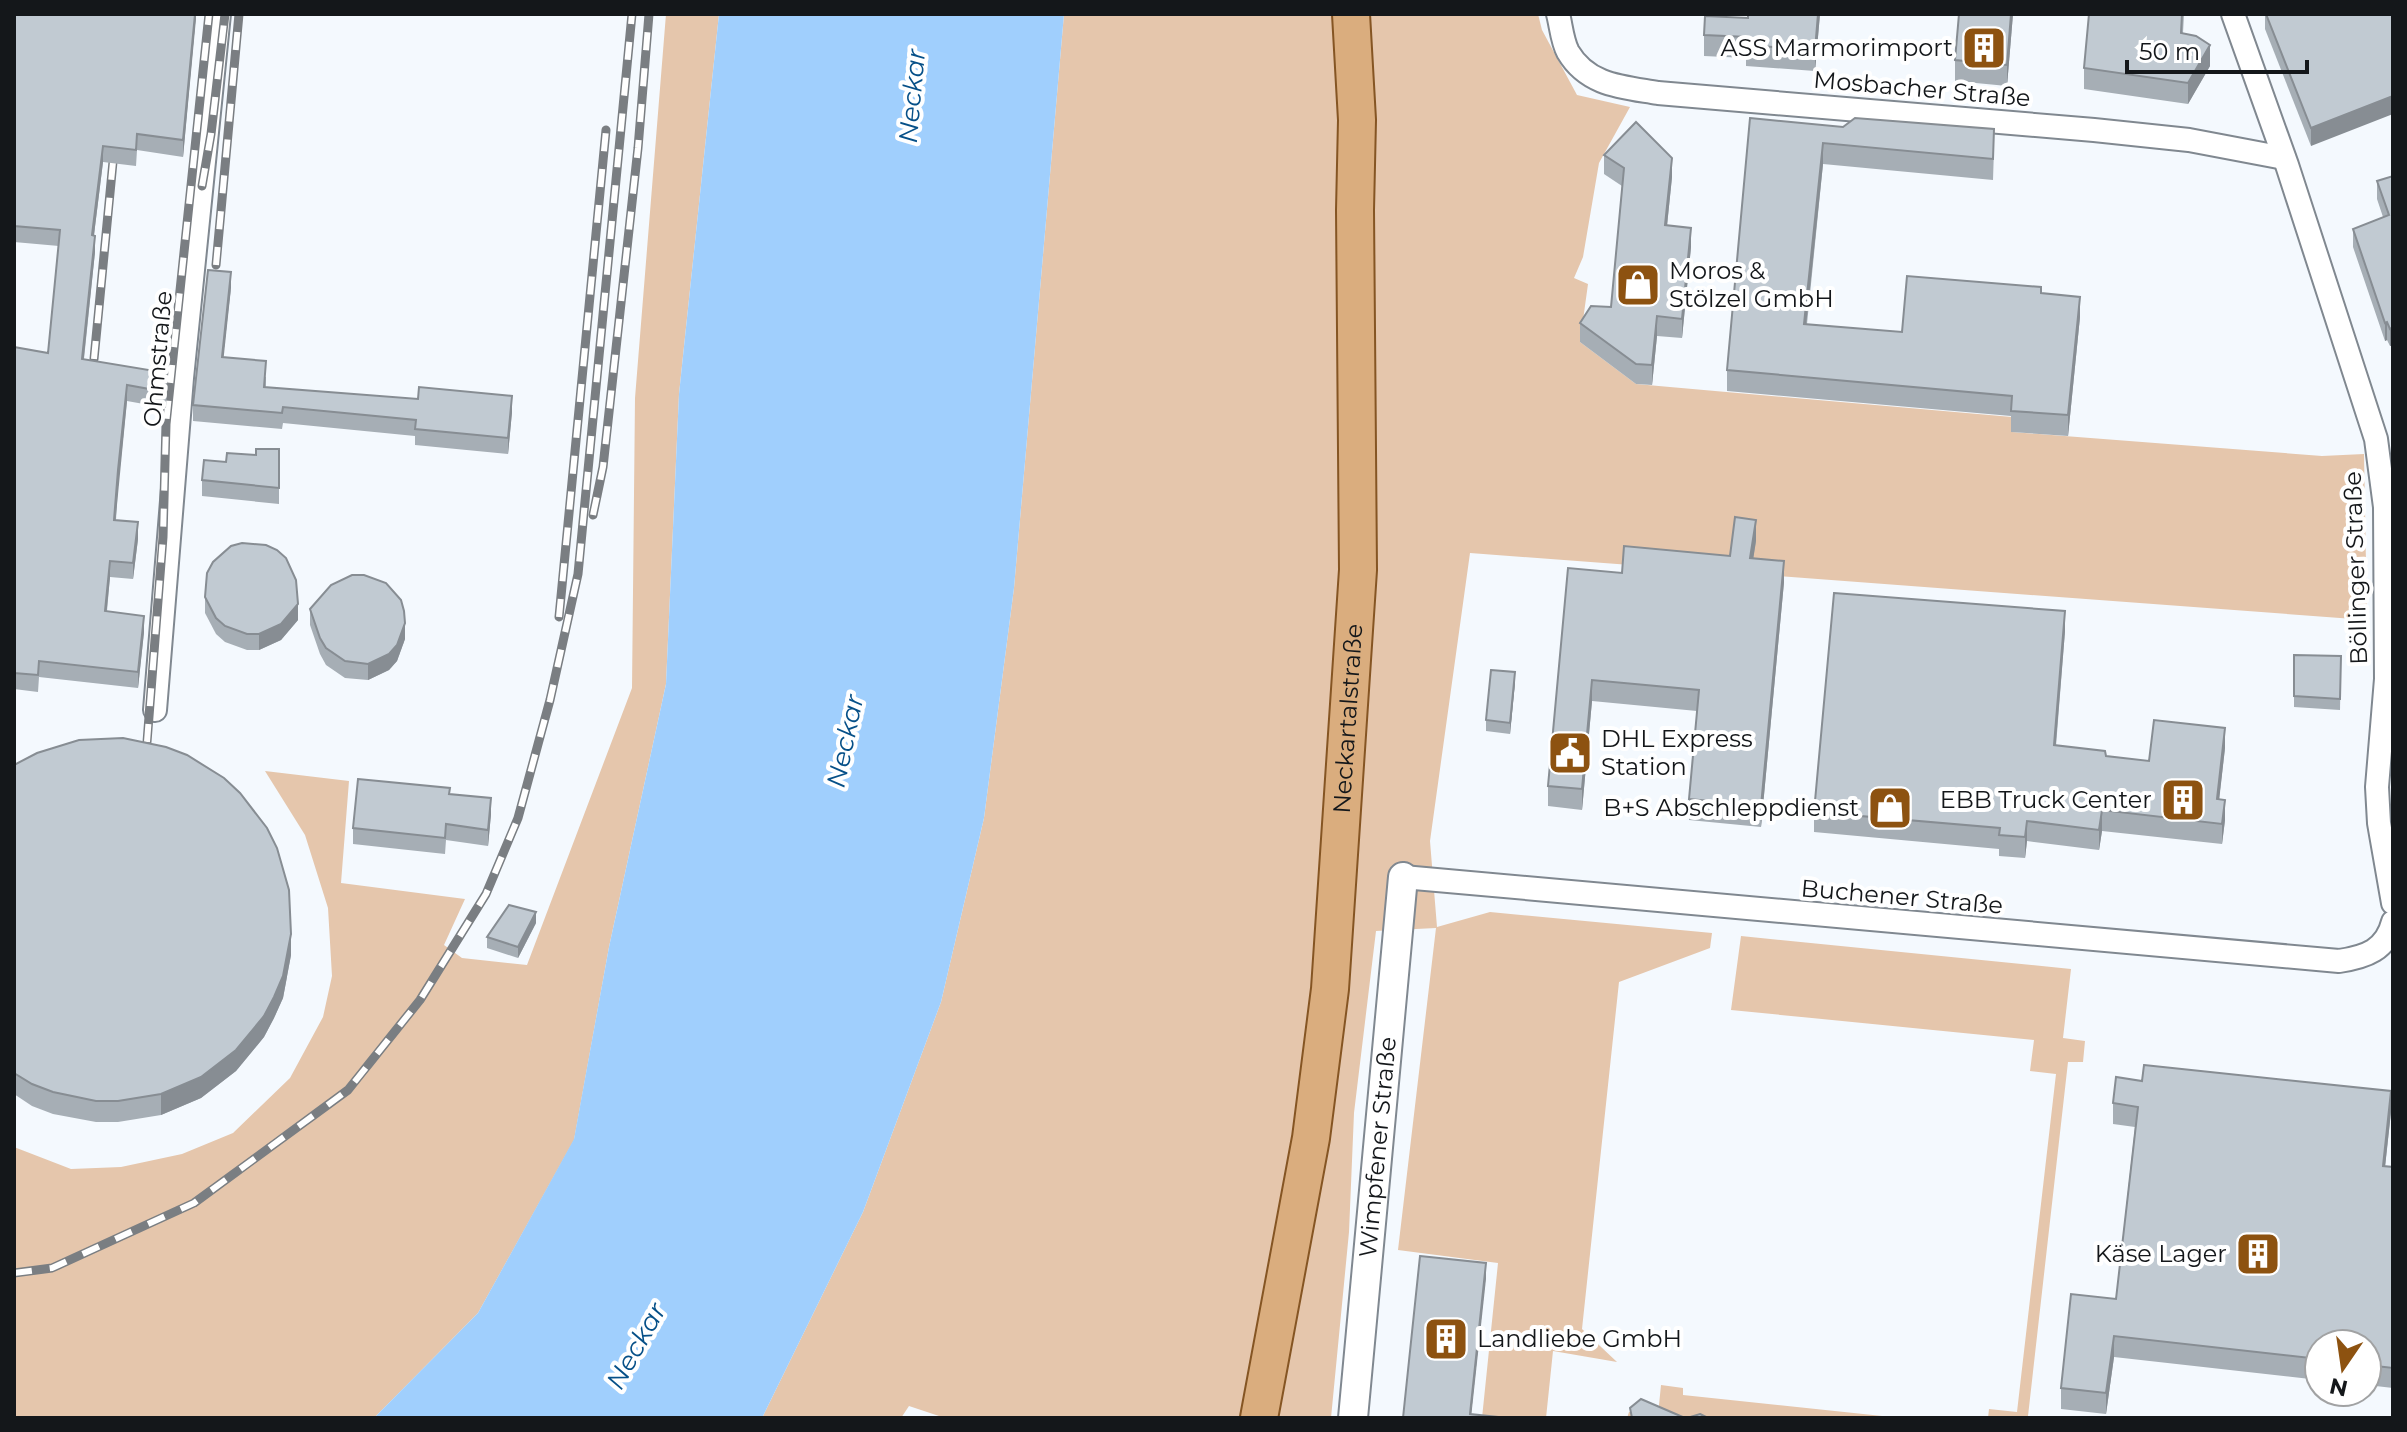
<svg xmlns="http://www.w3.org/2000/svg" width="2407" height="1432" font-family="Montserrat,sans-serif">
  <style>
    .green { fill: #e5c6ac }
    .water { fill: #a0cffd }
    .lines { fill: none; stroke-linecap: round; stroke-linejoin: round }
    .minor-casing { stroke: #808890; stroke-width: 26 }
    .tertiary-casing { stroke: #808890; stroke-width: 32 }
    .primary-casing { stroke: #855523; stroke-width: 40 }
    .minor { stroke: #fff; stroke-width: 22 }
    .tertiary { stroke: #fff; stroke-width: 28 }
    .primary { stroke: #daad7e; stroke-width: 36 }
    .rail-casing { stroke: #7a7e82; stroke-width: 9 }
    .rail { stroke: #fff; stroke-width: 6; stroke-dasharray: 18; stroke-linecap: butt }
    .wall { fill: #a6aeb5 }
    .shaded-wall { fill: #878d93 }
    .building { fill: #c1cad2; stroke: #878d93; stroke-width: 2 }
    .labels { text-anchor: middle; stroke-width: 8; stroke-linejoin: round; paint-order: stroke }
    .poi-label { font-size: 24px; fill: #14171a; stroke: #fff; text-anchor: end }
    .street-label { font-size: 24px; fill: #14171a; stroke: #fff }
    .water-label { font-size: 26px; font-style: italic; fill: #065088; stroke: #fff }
  </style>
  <rect width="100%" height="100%" fill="#f4f9fe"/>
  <g class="green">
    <polygon points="666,14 719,14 679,394 666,684 609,947 574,1140 478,1313 374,1418 14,1418 14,1147 71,1169 121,1167 182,1154 233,1133 290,1078 323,1017 332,976 328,908 305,835 265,771 349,781 341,883 465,899 444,945 462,958 527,965 632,688 635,398"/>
    <polygon points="1064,14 1538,14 1542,30 1577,95 1630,107 1599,163 1583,257 1574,278 1588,284 1580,342 1636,384 2012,417 2012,432 2322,456 2364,454 2367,620 1470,553 1430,841 1437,927 1490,912 1712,933 1710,948 1619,982 1582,1329 1617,1362 1553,1351 1546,1418 1482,1418 1498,1263 1398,1250 1436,928 1376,931 1354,1113 1349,1232 1331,1418 945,1418 909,1406 901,1418 762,1418 863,1212 941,1002 984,818 1014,588"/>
    <polygon points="1741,936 2071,969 2063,1038 2085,1041 2083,1062 2068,1062 2028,1416 2030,1418 1988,1418 1989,1409 2017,1412 2056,1074 2030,1071 2034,1040 1731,1010"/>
    <polygon points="1661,1385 1683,1388 1683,1395 1901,1418 1627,1418 1629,1412 1658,1415"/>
  </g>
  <polygon class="water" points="719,14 1064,14 1014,588 984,818 941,1002 863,1212 762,1418 374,1418 478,1313 574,1139 609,947 666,684 679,394"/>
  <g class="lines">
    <g class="minor-casing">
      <g id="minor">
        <path d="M1558,14C1561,25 1562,41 1568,52C1588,86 1623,87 1658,93L2094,130L2189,140L2284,158"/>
        <polyline points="2233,14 2287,165 2376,439 2385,507 2386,679 2377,787 2379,823 2393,903"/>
        <polyline points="155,710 182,378 219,14"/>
        <path d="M1403,877L2339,961C2366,957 2386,950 2393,922"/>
      </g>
    </g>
    <g class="tertiary-casing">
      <g id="tertiary">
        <path id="s1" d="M1353,1418L1403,877"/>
      </g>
    </g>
    <g class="primary-casing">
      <g id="primary">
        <path id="s2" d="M1259,1418L1311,1138L1330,989L1358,570L1355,210L1357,120L1351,14"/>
      </g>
    </g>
    <use href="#minor" class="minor"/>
    <use href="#tertiary" class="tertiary"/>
    <use href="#primary" class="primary"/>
    <g class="rail-casing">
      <g id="rail">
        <polyline points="202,186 211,134 225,14"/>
        <polyline points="216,265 239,14"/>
        <polyline points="94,359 115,141"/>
        <polyline points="593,515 603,467 638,148 649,14"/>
        <polyline points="559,617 606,130"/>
        <polyline points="147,742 163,537 166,424 209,14"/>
        <polyline points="14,1273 52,1268 194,1203 348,1090 420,1000 486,894 518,818 550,700 578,574 632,14"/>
      </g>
    </g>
    <use href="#rail" class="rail"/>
  </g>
  <g class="wall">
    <polygon points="14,14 196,14 183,157 137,150 136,166 103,162 94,235 95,252 84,359 167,389 166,408 127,401 118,486 116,520 138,539 133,579 110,577 107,611 144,632 138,688 39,677 38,692 14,689 14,347 48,353 59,246 14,242"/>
    <polygon points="1820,14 1815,71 1746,66 1746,58 1704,56 1704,35 1748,18"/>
    <polygon points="2013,14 2007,86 1955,81 1955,60"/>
    <polygon points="2184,14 2183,33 2210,66 2188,104 2084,89 2084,68"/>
    <polygon points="2265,14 2393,14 2311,146 2265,29"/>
    <polygon points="1750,118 1994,149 1993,180 1823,164 1807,324 1902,332 2041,293 2080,317 2068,436 2011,432 2011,416 1727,391 1727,370"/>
    <polygon points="1604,155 1672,177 1667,226 1691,247 1682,338 1657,336 1652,385 1636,384 1580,342 1580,323 1611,307 1622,186 1604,174"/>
    <polygon points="2393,176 2393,345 2390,346 2387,340 2385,341 2353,247 2353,229 2383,217 2377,199 2377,181"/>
    <polygon points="231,288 223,357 266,377 266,387 512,412 508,454 415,445 415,436 283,423 282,429 193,421 193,405"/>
    <polygon points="279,449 279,504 202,496 202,480 226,462"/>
    <polygon points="1756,541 1753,559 1784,582 1761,827 1689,820 1689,799 1697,711 1592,701 1582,810 1548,806 1548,786 1622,573 1730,556"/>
    <polygon points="205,597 298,620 281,640 259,650 247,650 225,642 216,634 205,613"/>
    <polygon points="310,609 405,639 397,661 389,670 368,680 345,678 326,665 320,654 310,625"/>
    <polygon points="2065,631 2056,746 2106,756 2149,761 2225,748 2219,799 2225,820 2222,844 2102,831 2099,850 2027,841 2025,858 1999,856 1999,849 1814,832 1814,812"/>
    <polygon points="2294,655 2341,656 2340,710 2294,707"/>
    <polygon points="1515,683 1510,734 1486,731 1486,720"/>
    <polygon points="14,765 291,955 283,998 274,1018 264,1037 236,1071 201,1098 161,1115 118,1122 96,1122 53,1114 32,1106 14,1094"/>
    <polygon points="450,794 491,814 488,846 446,840 445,854 353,844 353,828"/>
    <polygon points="536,923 518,958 487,948 487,937"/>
    <polygon points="2113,1103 2391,1112 2385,1166 2393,1167 2393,1388 2367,1385 2367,1344 2319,1344 2319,1380 2114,1357 2106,1414 2061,1409 2061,1388 2116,1299 2135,1127 2113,1124"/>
  </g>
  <g class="shaded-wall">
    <polygon points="195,14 196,14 196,19 183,157 183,140"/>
    <polygon points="1818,14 1820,14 1815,71 1815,50"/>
    <polygon points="2011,14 2013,14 2007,86 2007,65"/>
    <polygon points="2210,45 2210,66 2188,104 2188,83"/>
    <polygon points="2393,96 2393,114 2311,146 2311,128"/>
    <polygon points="1823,143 1823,164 1804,345 1804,324"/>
    <polygon points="103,146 103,162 92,251 92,235"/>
    <polygon points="1672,158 1672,177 1665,245 1665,225"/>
    <polygon points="1691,228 1691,247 1682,338 1682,319"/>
    <polygon points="95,236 95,252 82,375 82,359"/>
    <polygon points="231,272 231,288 222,373 222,357"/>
    <polygon points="2080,297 2080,317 2068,436 2068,415"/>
    <polygon points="1657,316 1657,336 1652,385 1652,365"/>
    <polygon points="2387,322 2387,340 2385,341 2385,323"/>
    <polygon points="2393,327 2393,345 2390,346 2390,329"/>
    <polygon points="127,385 127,401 114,536 118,470"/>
    <polygon points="512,396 512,412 508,454 508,438"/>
    <polygon points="1756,520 1756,541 1750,579 1750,558"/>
    <polygon points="138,522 138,539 133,579 133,563"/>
    <polygon points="110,561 110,577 105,627 105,611"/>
    <polygon points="1784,561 1784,582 1761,827 1761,806"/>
    <polygon points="298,604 298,620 281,640 259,650 259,634"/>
    <polygon points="2065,611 2065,631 2054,766 2054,745"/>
    <polygon points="144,616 144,632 138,688 138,672"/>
    <polygon points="405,623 405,639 397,661 389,670 368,680 368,664"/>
    <polygon points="1515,672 1515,683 1510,734 1510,723"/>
    <polygon points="1592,680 1592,701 1582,810 1582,789"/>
    <polygon points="2225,728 2225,748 2217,819 2217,799"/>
    <polygon points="491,798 491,814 488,846 488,830"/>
    <polygon points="2225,800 2225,820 2222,844 2222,824"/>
    <polygon points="2102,810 2102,831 2099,850 2099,830"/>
    <polygon points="2027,821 2027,841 2025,858 2025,837"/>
    <polygon points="536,912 536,923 518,958 518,947"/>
    <polygon points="291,934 291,955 283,998 274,1018 264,1037 236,1071 201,1098 161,1115 161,1094"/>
    <polygon points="2391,1091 2391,1112 2383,1186 2383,1166"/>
    <polygon points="1486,1263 1486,1279 1471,1418 1470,1418"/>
    <polygon points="2114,1336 2114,1357 2106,1414 2106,1393"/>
  </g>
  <g class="building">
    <polygon points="14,14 195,14 183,140 137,134 136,150 103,146 92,235 95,236 82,359 167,373 166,392 127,385 118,470 114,520 138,522 133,563 110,561 105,611 144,616 138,672 39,661 38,675 14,673 14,347 48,353 60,230 14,226"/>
    <polygon points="1748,14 1818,14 1815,50 1746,45 1747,37 1704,35 1705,16 1748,18"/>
    <polygon points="1959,14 2011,14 2007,65 1955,60"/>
    <polygon points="2089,14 2182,14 2181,33 2196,36 2210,45 2188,83 2084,68"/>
    <polygon points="2266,14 2393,14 2393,96 2311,128"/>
    <polygon points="1750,118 1843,127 1855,118 1994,129 1993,159 1823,143 1804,324 1902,332 1907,276 2041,287 2041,293 2080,297 2068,415 2011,411 2012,396 1727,370"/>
    <polygon points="1636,122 1672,158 1665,225 1691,228 1682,319 1657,316 1652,365 1636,364 1580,323 1591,306 1611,307 1624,168 1604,155"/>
    <polygon points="2393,176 2393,327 2390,329 2387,322 2385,323 2353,229 2389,215 2377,181"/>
    <polygon points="208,270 231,272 222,357 266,361 264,387 418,399 419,387 512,396 508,438 415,429 416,420 283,407 282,413 193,405"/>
    <polygon points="256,449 279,449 279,488 202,480 204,460 226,462 227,453 256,455"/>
    <polygon points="1735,517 1756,520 1750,558 1784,561 1761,806 1689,799 1699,690 1592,680 1582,789 1548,786 1568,568 1622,573 1624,546 1730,556"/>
    <polygon points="242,543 266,545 277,550 286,558 296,580 298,604 281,624 259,634 247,634 225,626 216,618 205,597 207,573 213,562 231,546"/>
    <polygon points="352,575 364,575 386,583 401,600 404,611 405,623 397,645 389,654 368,664 345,661 326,648 320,638 310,609 331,585"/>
    <polygon points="1834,593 2065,611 2054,745 2105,751 2106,756 2149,761 2154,720 2225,728 2217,799 2225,800 2222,824 2102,810 2099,830 2027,821 2025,837 1999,835 2000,828 1814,812"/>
    <polygon points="2294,655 2341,656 2340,699 2294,696"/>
    <polygon points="1491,670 1515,672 1510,723 1486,720"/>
    <polygon points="123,738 166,747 187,755 224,778 240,793 267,828 277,848 289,890 291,934 283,976 274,997 264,1016 236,1050 201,1077 161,1094 118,1101 96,1101 53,1092 32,1084 14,1073 14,765 37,753 79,740"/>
    <polygon points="358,779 450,788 449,794 491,798 488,830 446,824 445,838 353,828"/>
    <polygon points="509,905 536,912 518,947 487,937"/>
    <polygon points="2144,1065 2391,1091 2383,1166 2393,1167 2393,1368 2367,1365 2367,1344 2319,1344 2319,1359 2114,1336 2106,1393 2061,1388 2071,1294 2116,1299 2138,1107 2113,1103 2116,1077 2142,1081"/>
    <polygon points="1420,1256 1486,1263 1470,1414 1508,1418 1403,1418"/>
    <polygon points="1641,1399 1685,1418 1632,1418 1630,1408"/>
    <polygon points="1700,1414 1708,1418 1687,1418"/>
  </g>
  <defs>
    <g id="building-square" transform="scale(2.3)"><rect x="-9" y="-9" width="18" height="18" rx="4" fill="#8d5210" stroke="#fff"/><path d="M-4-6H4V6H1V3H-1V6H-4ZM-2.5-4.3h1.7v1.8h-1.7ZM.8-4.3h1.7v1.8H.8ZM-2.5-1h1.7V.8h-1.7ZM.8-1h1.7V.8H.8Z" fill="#fff"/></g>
    <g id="shop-square" transform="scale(2.3)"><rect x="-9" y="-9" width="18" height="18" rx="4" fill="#8d5210" stroke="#fff"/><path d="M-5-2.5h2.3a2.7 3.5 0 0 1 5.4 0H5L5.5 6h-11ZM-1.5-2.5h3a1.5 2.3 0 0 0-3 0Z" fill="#fff"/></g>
    <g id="civic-square" transform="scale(2.3)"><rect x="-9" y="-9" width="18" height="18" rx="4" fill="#8d5210" stroke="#fff"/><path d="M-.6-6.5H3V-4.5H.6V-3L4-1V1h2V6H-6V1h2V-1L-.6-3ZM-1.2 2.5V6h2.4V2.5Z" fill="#fff"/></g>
  </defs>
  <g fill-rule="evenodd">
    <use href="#building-square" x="1984" y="48"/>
    <use href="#shop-square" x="1638" y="285"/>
    <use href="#civic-square" x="1570" y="753"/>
    <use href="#building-square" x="2183" y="800"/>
    <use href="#shop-square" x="1890" y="808"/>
    <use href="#building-square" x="2258" y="1254"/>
    <use href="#building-square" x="1446" y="1339"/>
  </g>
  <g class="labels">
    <g class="poi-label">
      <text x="1953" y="56">ASS Marmorimport</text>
      <text x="1669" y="279" text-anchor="start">Moros &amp;<tspan x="1669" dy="28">Stölzel GmbH</tspan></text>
      <text x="1601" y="747" text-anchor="start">DHL Express<tspan x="1601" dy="28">Station</tspan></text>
      <text x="2152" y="808">EBB Truck Center</text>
      <text x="1859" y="816">B+S Abschleppdienst</text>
      <text x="2227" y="1262">Käse Lager</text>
      <text x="1477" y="1347" text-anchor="start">Landliebe GmbH</text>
    </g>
    <g class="street-label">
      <text transform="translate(1922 89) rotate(5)" y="8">Mosbacher Straße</text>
      <text transform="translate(158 359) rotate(-85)" y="8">Ohmstraße</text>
      <text transform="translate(2356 568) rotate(-92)" y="8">Böllinger Straße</text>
      <text dy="8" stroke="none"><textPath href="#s2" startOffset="706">Neckartalstraße</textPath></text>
      <text transform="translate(1902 897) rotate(5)" y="8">Buchener Straße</text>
      <text dy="8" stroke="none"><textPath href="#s1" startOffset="272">Wimpfener Straße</textPath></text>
    </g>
    <g class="water-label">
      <text transform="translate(912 96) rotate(-85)" y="9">Neckar</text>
      <text transform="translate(845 741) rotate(-78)" y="9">Neckar</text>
      <text transform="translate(636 1346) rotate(-61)" y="9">Neckar</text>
    </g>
  </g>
  <rect width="2407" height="1432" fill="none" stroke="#14171a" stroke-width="32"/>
  <g transform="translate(2343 1368) rotate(193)"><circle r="38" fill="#ffffff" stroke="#a1a2a3" stroke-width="2"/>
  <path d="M0-6L14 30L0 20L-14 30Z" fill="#8d5210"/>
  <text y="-12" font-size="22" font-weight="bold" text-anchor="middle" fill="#14171a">N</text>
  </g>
  <path d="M2127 60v12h180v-12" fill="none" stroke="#14171a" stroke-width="4"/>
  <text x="2139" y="60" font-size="24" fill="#14171a" stroke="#ffffff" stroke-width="6" paint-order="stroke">50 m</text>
</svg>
